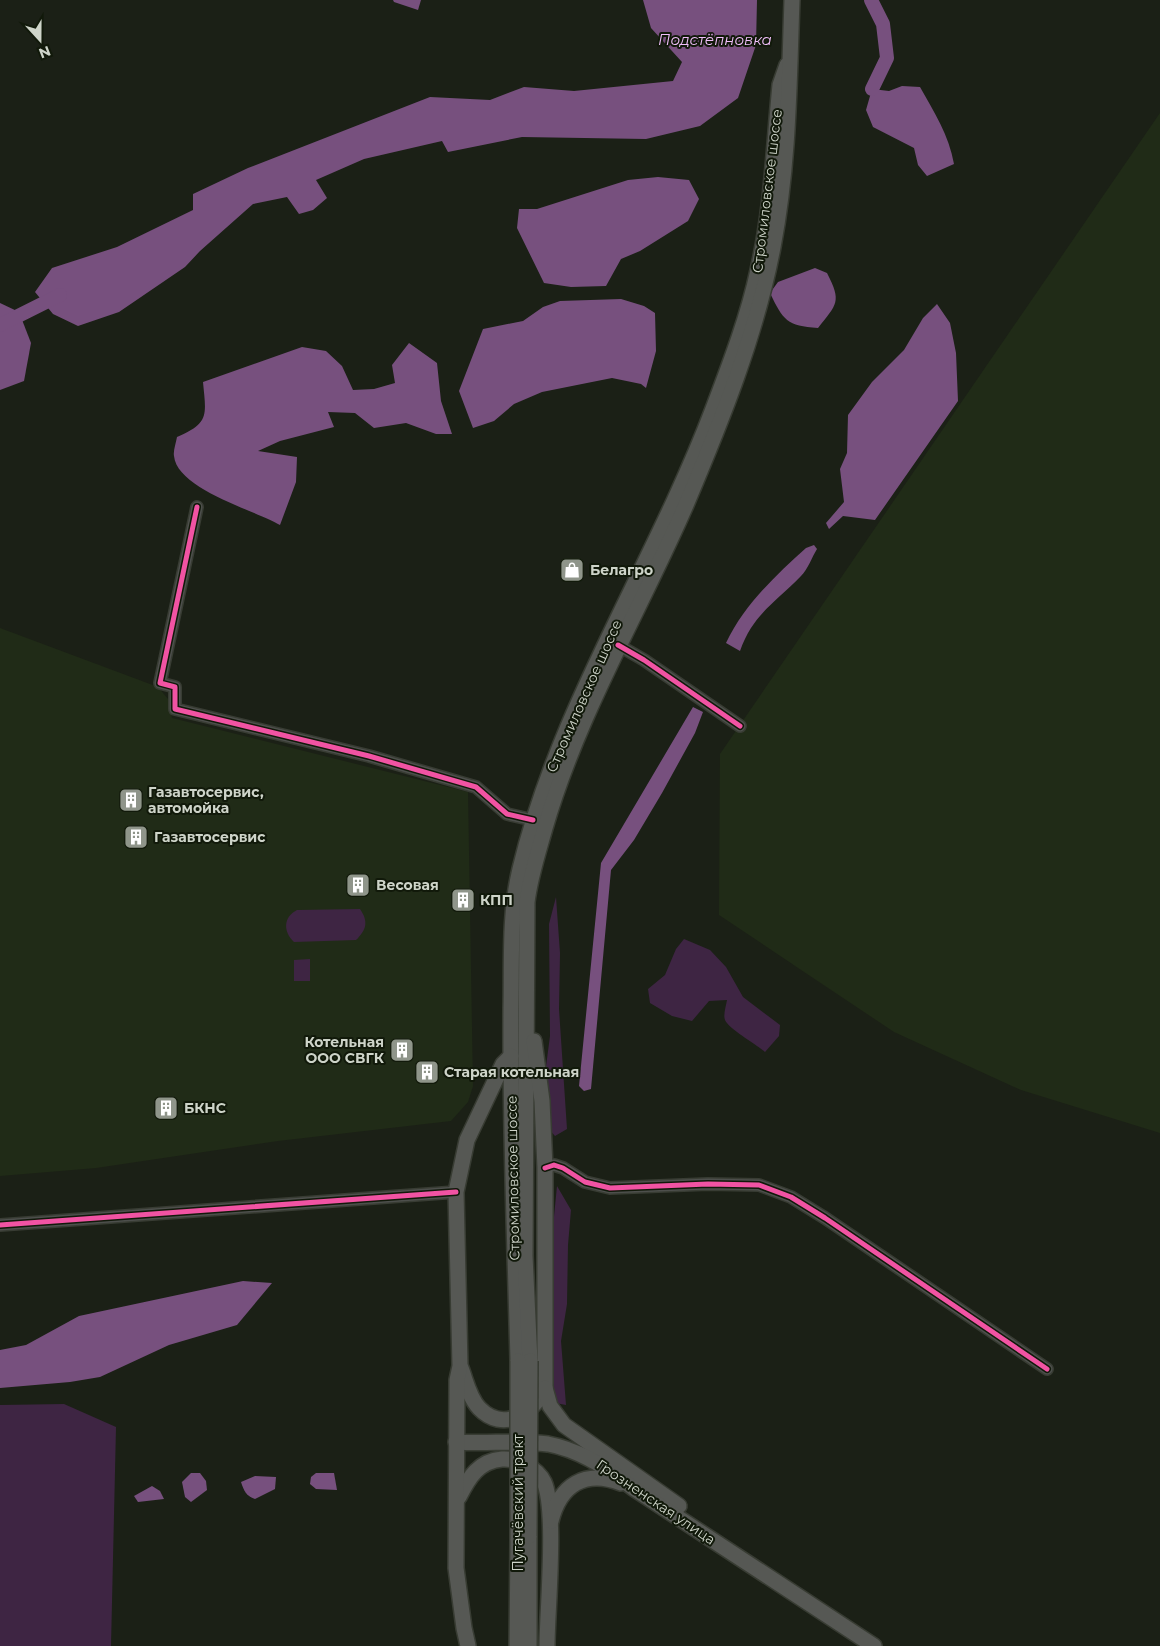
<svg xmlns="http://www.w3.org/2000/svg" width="1160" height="1646" font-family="Montserrat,sans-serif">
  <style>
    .built { fill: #202b17 }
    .green { fill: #3e2543 }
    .water { fill: #77507e }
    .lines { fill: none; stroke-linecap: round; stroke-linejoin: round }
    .river { stroke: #77507e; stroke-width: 14 }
    .minor-casing { stroke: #383c33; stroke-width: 14 }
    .major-casing { stroke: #383c33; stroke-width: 18 }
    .minor { stroke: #4d4f4c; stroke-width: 11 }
    .major { stroke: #565854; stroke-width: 15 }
    .major-bridge-casing { stroke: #383c33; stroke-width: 18; stroke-linecap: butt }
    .major-bridge { stroke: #565854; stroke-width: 15 }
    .cycleway-casing { stroke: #11190a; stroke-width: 8 }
    .cycleway { stroke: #f153a3; stroke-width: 5 }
    .labels { text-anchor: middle; stroke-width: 4; stroke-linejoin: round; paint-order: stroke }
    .street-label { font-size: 14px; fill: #ced4c9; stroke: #11190a }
    .poi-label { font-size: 14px; font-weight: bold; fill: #ced4c9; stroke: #11190a; text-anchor: start }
    .water-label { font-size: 15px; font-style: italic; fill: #f1bffb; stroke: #11190a }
  </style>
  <rect width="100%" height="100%" fill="#1b2016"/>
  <g class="built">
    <polygon points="1160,113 1160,1133 1021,1090 894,1032 719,915 720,754"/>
    <polygon points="0,628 158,687 168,699 172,718 468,792 473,1086 468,1102 451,1121 278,1141 96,1168 0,1176"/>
  </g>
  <g class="green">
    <polygon points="556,897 560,953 559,1009 567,1129 555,1136 548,1128 545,1074 550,1036 549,924"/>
    <path d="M360,909C369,922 366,930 356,940L294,942C283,932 283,917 297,910Z"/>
    <path d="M684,939L710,950L726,967L743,997L780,1025L779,1036L765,1052C756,1044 729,1029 725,1020C723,1015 726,1006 727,1000L709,1001L692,1021L672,1016L650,1003L648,989L665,975L676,949Z"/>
    <polygon points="310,959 310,981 294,981 294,960"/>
    <polygon points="557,1186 571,1210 568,1245 567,1304 561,1341 566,1405 550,1402 550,1257"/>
    <polygon points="64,1404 116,1427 111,1646 0,1646 0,1405"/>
  </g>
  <g class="water">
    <polygon points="393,0 421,0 418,10 394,2"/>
    <polygon points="643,0 757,0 756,45 738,98 700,126 646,139 522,137 448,152 442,141 364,159 316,180 327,198 313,210 299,214 287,197 253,204 200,251 185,267 119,312 78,326 53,314 35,292 52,268 117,247 193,210 193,194 248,168 430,97 490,100 524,87 574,91 673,81 682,62 651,28"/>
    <path d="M902,86L920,87C934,112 949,135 954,164L927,176L918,165L914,148L873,127L866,110L872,89L889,91Z"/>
    <polygon points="658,177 689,180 699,199 688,221 640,251 621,259 606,286 571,287 544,283 517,228 519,209 537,209 628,180"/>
    <path d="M815,268L827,273C842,302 837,304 818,328C787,326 783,320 770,293L778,282Z"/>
    <polygon points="621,299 644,306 655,313 656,351 646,388 641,384 612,378 542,392 514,404 494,421 473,428 459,391 483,329 523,321 543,307 560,301"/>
    <polygon points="0,303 19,312 31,343 24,381 0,390"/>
    <polygon points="937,304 950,323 956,353 958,401 875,520 843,516 829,529 826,523 844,502 840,469 847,453 848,415 872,382 904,350 923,318"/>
    <path d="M409,343L437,363L441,401L452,434H436L406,423L374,428L355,413L328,412L334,427L280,441L258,451L297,457L296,482L280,525C254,510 177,489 174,456C173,451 176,443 177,437C210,423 206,415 203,382L302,347L326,351L342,366L353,390L374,389L395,383L392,365Z"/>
    <path d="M814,545L817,549C812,557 808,569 801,576C775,603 753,614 740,651L726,643C744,605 775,576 806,548Z"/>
    <polygon points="693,707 703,712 695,733 662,793 634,840 611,870 591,1089 584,1091 579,1086 601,863"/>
    <polygon points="243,1281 272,1283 237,1325 169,1345 100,1377 70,1382 0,1388 0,1350 26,1345 79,1316"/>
    <polygon points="191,1473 200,1473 206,1481 207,1490 191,1502 185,1497 182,1482"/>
    <polygon points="316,1473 334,1473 337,1490 316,1489 310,1484 311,1477"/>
    <path d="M255,1476L276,1477L275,1489L255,1499C246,1496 244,1491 241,1482Z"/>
    <polygon points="152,1486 160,1491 164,1499 138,1502 134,1496"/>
  </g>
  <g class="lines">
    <g class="river">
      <polyline points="871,0 883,24 887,58 872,89"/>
      <polyline points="0,325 60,295"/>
    </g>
    <g class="minor-casing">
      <g id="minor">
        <polyline points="197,507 160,683 175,687 175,709 369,756 476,787 507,814 533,820"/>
        <polyline points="618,645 644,660 740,726"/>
        <polyline points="545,1168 554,1165 563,1168 585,1182 610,1188 708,1184 759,1185 791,1197 825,1218 1047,1369"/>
        <polyline points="0,1225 456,1192"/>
      </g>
    </g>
    <g class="major-casing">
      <g id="major">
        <path d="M518,1361C515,1243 510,1126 511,1008C512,962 509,914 520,869C559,706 654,565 713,409C730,364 748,317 758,270C772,210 774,146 780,85L787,65"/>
        <path d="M530,1361L525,1256L527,902C530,877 538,853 545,828C578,714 639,613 686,505C721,422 756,336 773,247C789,164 789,84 792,0"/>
        <path d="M461,1368C466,1381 469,1397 479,1408C503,1433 533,1414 545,1388V1168L542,1101L534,1041"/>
        <polyline points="545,1388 550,1406 564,1425 679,1506"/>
        <path d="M456,1442C487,1444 518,1440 548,1444C580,1450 608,1468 633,1488L874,1646"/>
        <path d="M459,1497C469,1477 479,1461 502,1459C518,1458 537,1468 544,1482C557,1511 547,1611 547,1646"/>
        <path d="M551,1521C560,1485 585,1469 621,1483"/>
        <polyline points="468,1646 464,1628 456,1568 457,1380 460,1366 456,1192 467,1140 503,1064 511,1056"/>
        <polyline points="517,1646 518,1539"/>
        <polyline points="529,1646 529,1536"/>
      </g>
    </g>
    <use href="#minor" class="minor"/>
    <use href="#major" class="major"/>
    <g class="major-bridge-casing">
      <g id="major-bridge">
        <polyline points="529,1536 530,1361"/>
        <polyline points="518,1539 518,1361"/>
      </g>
    </g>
    <use href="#major-bridge" class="major-bridge"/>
    <g class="cycleway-casing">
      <g id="cycleway">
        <polyline points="197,507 160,683 175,687 175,709 369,756 476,787 507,814 533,820"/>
        <polyline points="618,645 644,660 740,726"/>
        <polyline points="545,1168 554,1165 563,1168 585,1182 610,1188 708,1184 759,1185 791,1197 825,1218 1047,1369"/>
        <polyline points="0,1225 456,1192"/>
      </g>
    </g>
    <use href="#cycleway" class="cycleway"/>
  </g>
  <defs>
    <g id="shop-square" transform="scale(1.25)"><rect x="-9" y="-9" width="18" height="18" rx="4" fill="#8f958a" stroke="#11190a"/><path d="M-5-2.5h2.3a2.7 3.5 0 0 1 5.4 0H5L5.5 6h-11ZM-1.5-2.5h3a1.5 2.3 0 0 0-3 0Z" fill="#fff"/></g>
    <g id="building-square" transform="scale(1.25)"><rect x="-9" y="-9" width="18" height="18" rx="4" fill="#8f958a" stroke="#11190a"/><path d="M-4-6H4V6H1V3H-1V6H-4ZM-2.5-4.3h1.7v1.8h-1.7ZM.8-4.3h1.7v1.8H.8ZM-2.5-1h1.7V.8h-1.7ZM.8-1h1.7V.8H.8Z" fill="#fff"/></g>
  </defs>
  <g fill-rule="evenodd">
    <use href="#shop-square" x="572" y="570"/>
    <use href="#building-square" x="131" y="800"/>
    <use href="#building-square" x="136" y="837"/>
    <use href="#building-square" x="358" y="885"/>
    <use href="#building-square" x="463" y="900"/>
    <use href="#building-square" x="402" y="1050"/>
    <use href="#building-square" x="427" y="1072"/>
    <use href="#building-square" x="166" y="1108"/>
  </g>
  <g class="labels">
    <g class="street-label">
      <text transform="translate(767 191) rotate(-83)" y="5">Стромиловское шоссе</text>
      <text transform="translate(584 696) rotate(-66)" y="5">Стромиловское шоссе</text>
      <text transform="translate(513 1178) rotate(-91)" y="5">Стромиловское шоссе</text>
      <text transform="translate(656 1502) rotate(34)" y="5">Грозненская улица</text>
      <text transform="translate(518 1503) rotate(-90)" y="5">Пугачёвский тракт</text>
    </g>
    <g class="poi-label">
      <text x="590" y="575">Белагро</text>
      <text x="148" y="797">Газавтосервис,<tspan x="148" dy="16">автомойка</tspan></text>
      <text x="154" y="842">Газавтосервис</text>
      <text x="376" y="890">Весовая</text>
      <text x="480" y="905">КПП</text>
      <text x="384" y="1047" text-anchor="end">Котельная<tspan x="384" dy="16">ООО СВГК</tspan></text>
      <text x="444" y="1077">Старая котельная</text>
      <text x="184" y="1113">БКНС</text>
    </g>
    <g class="water-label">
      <text x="715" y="45">Подстёпновка</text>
    </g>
  </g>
  <g transform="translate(40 40) rotate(159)" stroke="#11190a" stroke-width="4" paint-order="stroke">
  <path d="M0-4L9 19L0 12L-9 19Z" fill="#ced4c9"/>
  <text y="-8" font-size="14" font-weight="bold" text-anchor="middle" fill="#ced4c9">N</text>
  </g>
</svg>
